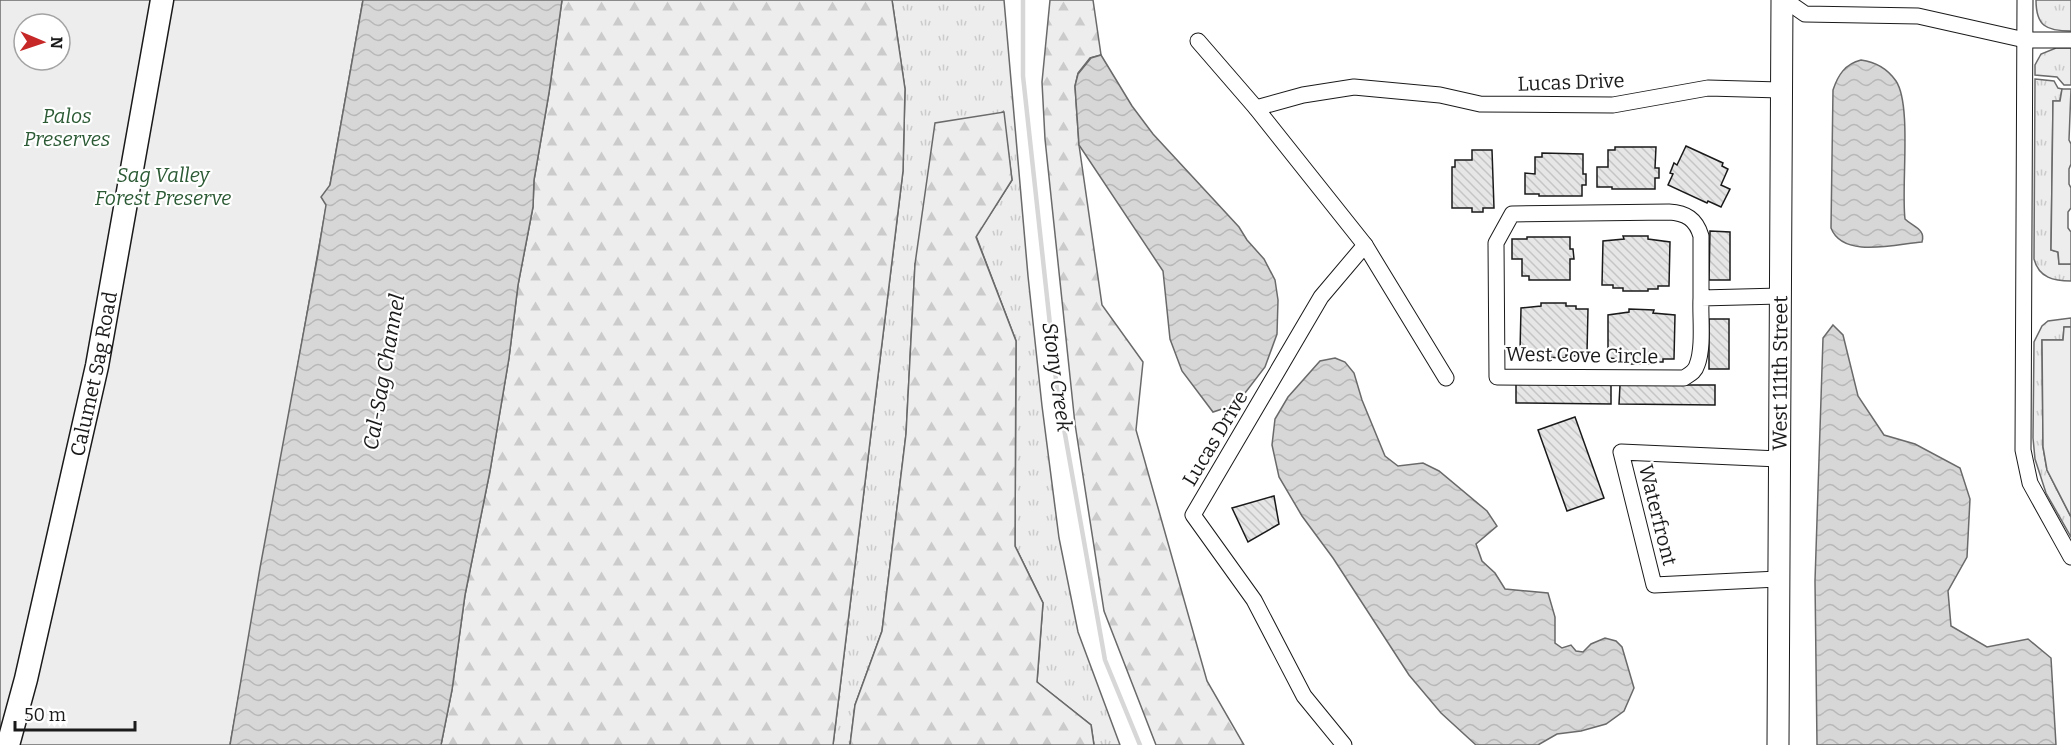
<svg xmlns="http://www.w3.org/2000/svg" width="2071" height="745" font-family="Bitter,serif">
  <style>
    .grass { fill: url(#grass-tufts); stroke: #6a6a6a; stroke-width: 1.5 }
    .forest { fill: url(#forest-firs); stroke: #6a6a6a; stroke-width: 1.5 }
    .built { fill: #ededed; stroke: #6a6a6a; stroke-width: 1.5; fill-rule: evenodd }
    .water { fill: url(#water-waves); stroke: #6a6a6a; stroke-width: 1.5 }
    .lines { fill: none; stroke-linecap: round; stroke-linejoin: round }
    .stream { stroke: #d7d7d7; stroke-width: 4.5 }
    .building { fill: url(#building-back-hatch); stroke: #1a1a1a; stroke-width: 1.5 }
    .minor-casing { stroke: #1a1a1a; stroke-width: 17 }
    .secondary-casing { stroke: #1a1a1a; stroke-width: 23 }
    .primary-casing { stroke: #1a1a1a; stroke-width: 25 }
    .minor { stroke: #fff; stroke-width: 15 }
    .secondary { stroke: #fff; stroke-width: 21 }
    .primary { stroke: #fff; stroke-width: 22 }
    .labels { text-anchor: middle; stroke-width: 4.5; stroke-linejoin: round; paint-order: stroke }
    .street-label { font-size: 20px; fill: #1a1a1a; stroke: #fff }
    .park-label { font-size: 20px; font-style: italic; fill: #2b5a34; stroke: #fff }
    .water-label { font-size: 21px; font-style: italic; fill: #1a1a1a; stroke: #fff }
  </style>
  <defs>
    <pattern id="grass-tufts" width="24" height="20" patternUnits="userSpaceOnUse" patternTransform="scale(1.5)"><rect width="24" height="20" fill="#ededed"/><path d="M3 7l-1-3M5 7V3M7 7l1-3M15 17l-1-3M17 17v-4M19 17l1-3" fill="none" stroke="#cbcbcb"/></pattern>
    <pattern id="forest-firs" width="22" height="20" patternUnits="userSpaceOnUse" patternTransform="scale(1.5)"><rect width="22" height="20" fill="#ededed"/><path d="M5 1l3.5 6h-7zM16 11l3.5 6h-7z" fill="#cbcbcb"/></pattern>
    <pattern id="water-waves" width="16" height="10" patternUnits="userSpaceOnUse" patternTransform="scale(1.5)"><rect width="16" height="10" fill="#d7d7d7"/><path d="M0 5q4-4 8 0t8 0" fill="none" stroke="#b8b8b8"/></pattern>
    <pattern id="building-back-hatch" width="6" height="6" patternUnits="userSpaceOnUse" patternTransform="scale(1.5)"><rect width="6" height="6" fill="#e6e6e6"/><path d="M-1 5l2 2M0 0l6 6M5-1l2 2" fill="none" stroke="#c5c5c5"/></pattern>
  </defs>
  <rect width="100%" height="100%" fill="#fff"/>
  <g class="grass">
    <polygon points="892,0 1004,0 1028,276 1042,406 1059,538 1078,632 1120,745 1094,745 1091,725 1037,682 1043,603 1015,546 1016,341 976,236 1012,180 1003,112 915,264 906,434 882,631 855,705 850,745 833,745 903,171 905,89"/>
    <path d="M2036,0H2071V31C2046,31 2036,26 2036,0Z"/>
    <polygon points="2056,48 2071,48 2071,85 2064,85 2057,77 2035,75 2035,65 2041,54"/>
    <path d="M2035,79L2054,81L2058,88L2062,89L2060,101H2053L2051,250L2058,252L2059,264H2071V281C2054,281 2039,278 2034,259Z"/>
    <polygon points="2071,318 2071,327 2064,327 2063,340 2042,340 2043,447 2047,470 2071,517 2071,537 2046,493 2035,459 2033,438 2034,342 2042,326 2048,321"/>
  </g>
  <g class="forest">
    <polygon points="562,0 892,0 905,89 903,171 833,745 441,745 452,690 465,595 490,471 509,358 518,285 533,207 534,180 549,93"/>
    <polygon points="1050,0 1093,0 1101,55 1090,58 1078,73 1075,86 1079,145 1102,305 1143,362 1136,430 1207,681 1244,745 1156,745 1104,611 1075,424 1045,139 1042,82"/>
    <polygon points="1004,112 1012,180 976,237 1016,341 1015,546 1043,603 1037,682 1091,725 1094,745 850,745 855,705 882,631 906,434 915,264 935,123"/>
  </g>
  <g class="built">
    <path d="M0,0H363L230,745H0ZM24,24H60V60H24Z"/>
    <polygon points="2062,89 2071,89 2069,140 2071,144 2071,164 2069,169 2069,184 2071,188 2071,208 2068,212 2068,228 2071,232 2071,264 2059,264 2058,252 2051,250 2053,101 2060,101"/>
    <polygon points="2064,327 2071,327 2071,517 2047,470 2043,447 2042,340 2063,340"/>
  </g>
  <g class="water">
    <polygon points="363,0 562,0 549,93 534,180 533,207 518,285 509,358 490,471 465,595 452,690 441,745 230,745 260,568 318,254 326,205 321,197 330,185"/>
    <polygon points="1101,55 1132,106 1153,134 1239,227 1247,240 1264,259 1275,280 1278,300 1277,334 1265,367 1245,393 1231,406 1213,412 1182,371 1170,339 1163,271 1079,145 1075,86 1078,74 1091,58"/>
    <path d="M1861,60C1876,62 1887,68 1896,81C1912,105 1901,186 1905,219C1913,227 1926,229 1922,242C1896,244 1843,259 1831,228L1833,90C1838,75 1845,64 1861,60Z"/>
    <polygon points="1833,325 1843,335 1858,396 1884,435 1915,444 1960,468 1970,499 1967,557 1948,591 1951,626 1987,647 2028,639 2051,658 2056,745 1817,745 1815,581 1823,338"/>
    <polygon points="1335,358 1345,362 1354,373 1362,400 1385,456 1398,466 1423,463 1439,471 1487,511 1497,526 1476,544 1482,561 1495,573 1505,589 1548,593 1555,617 1555,643 1562,648 1571,645 1576,651 1583,652 1591,644 1605,638 1616,641 1622,647 1634,688 1624,711 1606,724 1581,731 1557,734 1538,745 1476,745 1441,713 1409,675 1333,558 1302,516 1279,477 1272,445 1275,419 1288,397 1320,361"/>
  </g>
  <g class="lines">
    <polyline class="stream" points="1023,0 1023,76 1057,389 1105,660 1140,745"/>
  </g>
  <g class="building">
    <polygon points="1686,146 1723,163 1722,166 1728,169 1721,185 1730,189 1721,207 1708,201 1707,203 1668,185 1673,174 1670,173 1674,163 1677,165"/>
    <polygon points="1615,147 1656,147 1655,168 1659,168 1659,178 1655,178 1655,189 1612,189 1612,187 1597,187 1597,167 1608,167 1608,150 1615,150"/>
    <polygon points="1472,150 1492,150 1494,208 1483,208 1483,212 1472,212 1472,208 1452,208 1452,167 1455,167 1455,160 1472,160"/>
    <polygon points="1542,153 1583,154 1583,174 1586,174 1586,185 1582,185 1582,196 1539,196 1539,194 1525,194 1525,173 1535,174 1535,157 1542,157"/>
    <polygon points="1710,231 1730,232 1730,280 1709,280"/>
    <polygon points="1623,236 1648,236 1648,239 1670,242 1669,286 1658,286 1658,289 1648,289 1648,291 1623,291 1623,288 1613,288 1613,285 1602,285 1603,241 1624,239"/>
    <polygon points="1527,237 1570,237 1570,249 1573,249 1574,259 1570,259 1570,280 1529,280 1529,276 1522,276 1522,259 1512,259 1512,239 1527,239"/>
    <polygon points="1541,303 1566,303 1566,306 1576,306 1576,309 1588,309 1587,353 1576,353 1576,356 1566,355 1566,358 1541,357 1541,355 1531,355 1531,352 1520,352 1521,308 1541,306"/>
    <polygon points="1629,309 1654,310 1653,313 1675,315 1674,359 1663,359 1663,362 1654,362 1654,364 1629,364 1629,362 1619,362 1619,359 1608,358 1608,315 1629,312"/>
    <rect x="1709" y="319" width="20" height="50"/>
    <polygon points="1516,384 1611,385 1611,404 1516,403"/>
    <polygon points="1620,385 1715,385 1715,405 1619,404"/>
    <polygon points="1575,417 1604,498 1567,511 1538,430"/>
    <polygon points="1274,496 1279,524 1248,542 1232,508"/>
  </g>
  <g class="lines">
    <g class="minor-casing">
      <g id="minor">
        <polyline points="1785,0 1805,14 1918,16 2025,40 2071,40"/>
        <polyline points="2025,0 2023,450 2030,483 2071,557"/>
        <polyline points="1198,41 1256,108 1365,245 1446,378"/>
        <polyline points="1256,108 1303,95 1354,87 1440,95 1480,104 1613,105 1708,88 1781,90"/>
        <path d="M1701,298C1700,317 1704,347 1697,365C1695,372 1690,374 1684,378L1497,377L1496,243L1512,214L1669,212C1686,213 1696,219 1701,236V298L1780,296"/>
        <polyline points="1778,579 1654,585 1621,452 1779,459"/>
        <polyline points="1344,745 1304,696 1254,600 1193,515 1321,297 1365,245"/>
      </g>
    </g>
    <g class="secondary-casing">
      <g id="secondary">
        <path id="s1" d="M1778,745L1782,0"/>
      </g>
    </g>
    <g class="primary-casing">
      <g id="primary">
        <path id="s2" d="M8,745L26,679L97,366L162,0"/>
      </g>
    </g>
    <use href="#minor" class="minor"/>
    <use href="#secondary" class="secondary"/>
    <use href="#primary" class="primary"/>
  </g>
  <g class="labels">
    <g class="street-label">
      <text transform="translate(1571 82) rotate(-2)" y="7">Lucas Drive</text>
      <text transform="translate(1582 355) rotate(1)" y="7">West Cove Circle</text>
      <text dy="7" stroke="none"><textPath href="#s1" startOffset="372">West 111th Street</textPath></text>
      <text dy="7" stroke="none"><textPath href="#s2" startOffset="381">Calumet Sag Road</textPath></text>
      <text transform="translate(1215 438) rotate(-59)" y="7">Lucas Drive</text>
      <text transform="translate(1658 515) rotate(76)" y="7">Waterfront</text>
    </g>
    <g class="park-label">
      <text x="67" y="123">Palos<tspan x="67" dy="23">Preserves</tspan></text>
      <text x="163" y="182">Sag Valley<tspan x="163" dy="23">Forest Preserve</tspan></text>
    </g>
    <g class="water-label">
      <text transform="translate(384 372) rotate(-80)" y="7">Cal-Sag Channel</text>
      <text transform="translate(1057 377) rotate(82)" y="7">Stony Creek</text>
    </g>
  </g>
  <g transform="translate(42 42) rotate(92)"><circle r="28" fill="#ffffff" stroke="#a3a3a3" stroke-width="1.5"/>
  <path d="M0-4.5L10 22L0 15L-10 22Z" fill="#c62828"/>
  <text y="-9" font-size="16" font-weight="bold" text-anchor="middle" fill="#1a1a1a">N</text>
  </g>
  <path d="M15 721v9h120v-9" fill="none" stroke="#1a1a1a" stroke-width="3"/>
  <text x="24" y="721" font-size="18" fill="#1a1a1a" stroke="#ffffff" stroke-width="4.5" paint-order="stroke">50 m</text>
</svg>
